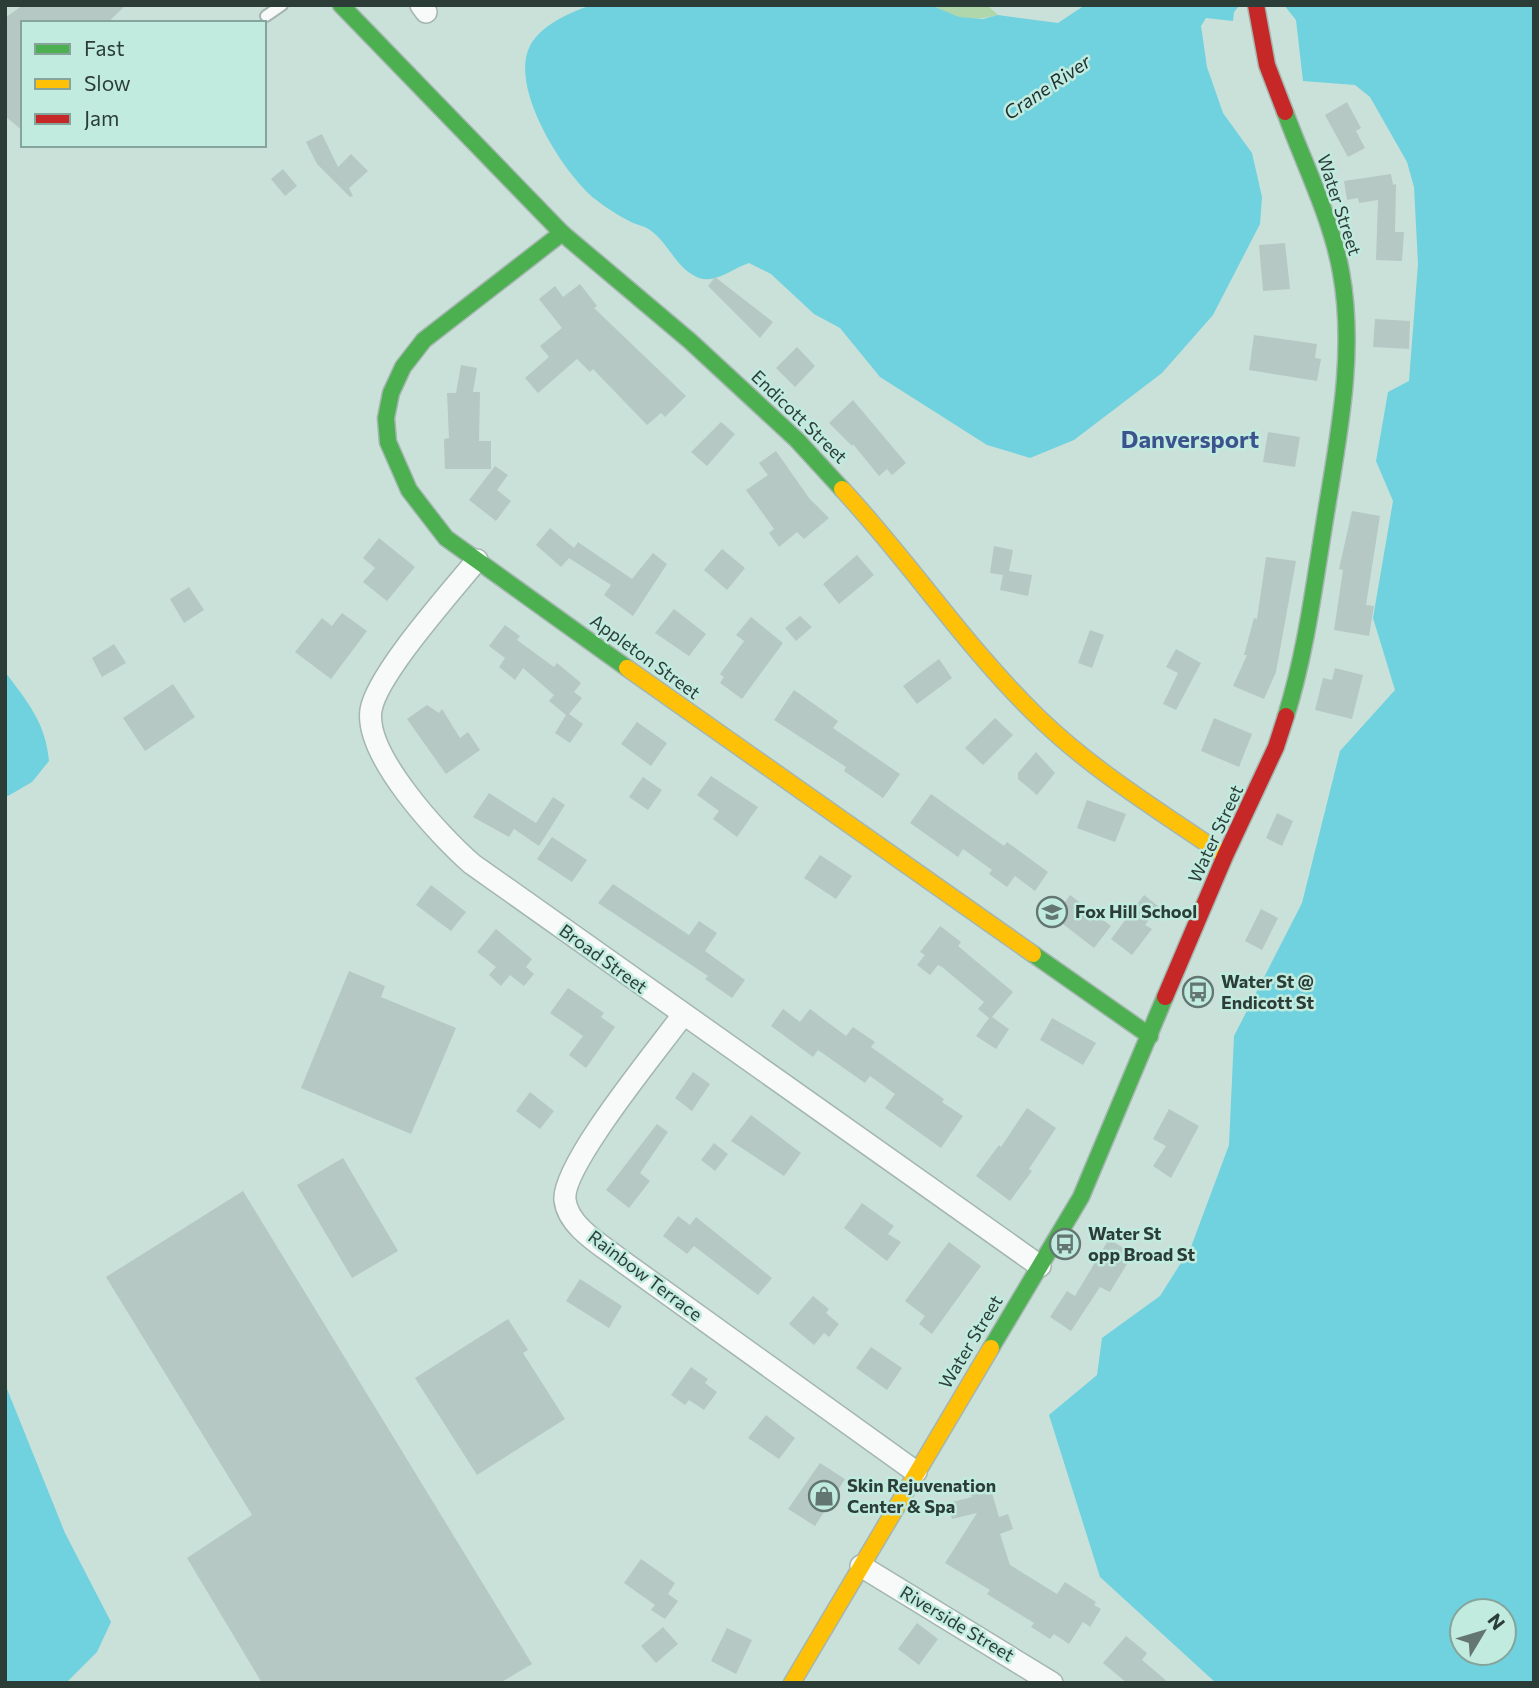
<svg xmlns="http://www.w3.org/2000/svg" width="1539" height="1688" font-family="Commissioner,sans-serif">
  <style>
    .green { fill: #b0d7ac }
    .water { fill: #70d1df; fill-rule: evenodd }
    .building { fill: #b5c8c4 }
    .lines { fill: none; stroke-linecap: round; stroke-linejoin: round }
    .lane-casing { stroke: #a4b6b0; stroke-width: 14 }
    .street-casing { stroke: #a4b6b0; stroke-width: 24 }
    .fast-casing { stroke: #a4b6b0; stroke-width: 19 }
    .slow-casing { stroke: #a4b6b0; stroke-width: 19 }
    .jam-casing { stroke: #a4b6b0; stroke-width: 19 }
    .lane { stroke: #f7faf9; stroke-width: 10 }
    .street { stroke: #f7faf9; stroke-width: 21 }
    .fast { stroke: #4caf50; stroke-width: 16 }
    .slow { stroke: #ffc107; stroke-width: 16 }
    .jam { stroke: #c62828; stroke-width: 16 }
    .labels { text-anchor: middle; stroke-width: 5; stroke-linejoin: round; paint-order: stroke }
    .street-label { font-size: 18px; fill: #2c3d38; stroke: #c0ebde }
    .poi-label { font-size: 18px; font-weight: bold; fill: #2c3d38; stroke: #c0ebde; text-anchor: start }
    .water-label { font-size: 19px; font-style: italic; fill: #1a3034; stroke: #c0ebde }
    .district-label { font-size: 24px; font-weight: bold; fill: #3d538e; stroke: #c0ebde }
  </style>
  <rect width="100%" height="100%" fill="#cae1da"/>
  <path class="green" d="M930,5H987L998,15C977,21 948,20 930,5Z"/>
  <g class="water">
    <path d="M593,5H930L959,17L983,19L998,15L1058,23L1085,5H1240L1234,12L1233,21L1206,18L1201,26L1207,67L1223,113L1252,153L1262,197L1260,224L1213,315L1162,373L1074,440L1030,458L987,445L880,377L840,328L814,314L771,274L749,263C733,268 716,284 699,278C676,269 669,243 650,230C645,226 637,225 631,222C619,216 605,207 595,199C563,173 507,85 531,44C543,24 572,11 593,5Z"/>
    <path d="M1284,5H1534V1683H1216L1100,1577L1049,1415L1097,1375L1102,1338L1160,1296L1191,1247L1229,1145L1234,1036L1302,903L1340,751L1395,690L1373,618L1393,501L1376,461L1388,392L1409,381L1418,264L1414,187L1407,162L1370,97L1355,85L1303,81L1296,20ZM1462,1611H1504V1653H1462Z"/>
    <path d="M5,672C27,701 46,723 49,761L32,782L8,796L5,795Z"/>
    <polygon points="5,1384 65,1533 111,1622 97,1652 66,1683 5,1683"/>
  </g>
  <g class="building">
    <polygon points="23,5 126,5 107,23 23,23 23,131 5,116 5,18"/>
    <polygon points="1347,102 1361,128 1356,131 1365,148 1348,157 1325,115"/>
    <polygon points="322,134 338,167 351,154 368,171 349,188 353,196 350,197 317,164 306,142"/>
    <polygon points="283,169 297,186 285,196 271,179"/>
    <polygon points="1391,174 1393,185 1396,184 1395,232 1404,232 1402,261 1376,260 1378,200 1359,203 1358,198 1347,200 1344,181"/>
    <polygon points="1285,243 1290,289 1263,291 1259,245"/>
    <polygon points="715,277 773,322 760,338 708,286"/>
    <polygon points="580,284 597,306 594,308 686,396 665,417 661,413 647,425 593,369 590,372 577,359 538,393 525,378 549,357 540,346 562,328 539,299 555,286 563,297"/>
    <polygon points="1375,319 1410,321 1409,349 1373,347"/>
    <polygon points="1254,335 1317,344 1315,358 1321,359 1317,381 1249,370"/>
    <polygon points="797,347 815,366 795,387 776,368"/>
    <polygon points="461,365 477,368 473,392 480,392 479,441 491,441 491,469 445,469 444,439 449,438 447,393 456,393"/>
    <polygon points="853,400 906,463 892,475 887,469 879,476 853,444 852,446 829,423"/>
    <polygon points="721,422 735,434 707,466 691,452"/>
    <polygon points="1268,432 1300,437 1295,467 1263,462"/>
    <polygon points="776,451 809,498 829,518 804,539 797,532 779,547 769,533 774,529 746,490 768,475 759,463"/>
    <polygon points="495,466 508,475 497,490 511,501 496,521 469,500"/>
    <polygon points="1352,511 1380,516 1366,605 1374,606 1369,636 1334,630 1343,570 1339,569"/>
    <polygon points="550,528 574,548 578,542 632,579 653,553 667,564 633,616 604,595 611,585 569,558 561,567 536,545"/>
    <polygon points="379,538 415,567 387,601 363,582 375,568 363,558"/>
    <polygon points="994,546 1013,550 1009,571 1032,575 1028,596 1000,590 1003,575 990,573"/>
    <polygon points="722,549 745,568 727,590 704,570"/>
    <polygon points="857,555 874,575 839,604 823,584"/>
    <polygon points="1266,557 1296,561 1276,672 1264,699 1233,686 1247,655 1244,655 1254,618 1257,619"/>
    <polygon points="189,587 204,610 184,623 170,599"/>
    <polygon points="674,609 706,634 689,656 655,633"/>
    <polygon points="342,613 367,631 331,679 295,652 322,618 332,626"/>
    <polygon points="800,616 812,627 796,641 785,628"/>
    <polygon points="751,617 783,643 742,699 720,683 724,677 720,674 744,641 736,635"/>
    <polygon points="505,625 520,636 517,640 554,667 557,663 581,683 574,692 582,698 569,714 583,724 570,743 555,733 566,715 549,701 554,695 523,668 515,680 499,667 505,658 489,646"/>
    <polygon points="1090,630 1104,635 1092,668 1078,663"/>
    <polygon points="114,644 126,663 102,677 92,658"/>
    <polygon points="1176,649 1201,663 1176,710 1163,704 1178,673 1166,667"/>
    <polygon points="939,659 952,678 917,704 903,686"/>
    <polygon points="1335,668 1363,675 1352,719 1315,710 1323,678 1332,680"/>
    <polygon points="173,684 195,717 145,751 123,718"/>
    <polygon points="794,690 838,721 833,728 900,774 883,798 844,771 846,767 774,720"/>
    <polygon points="427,705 439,713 442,709 460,738 468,732 480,750 446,774 407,719"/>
    <polygon points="995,718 1013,735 983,765 965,748"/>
    <polygon points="1214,718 1252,734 1239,767 1201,751"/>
    <polygon points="637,722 667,743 651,766 621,744"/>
    <polygon points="1036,752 1055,773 1037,795 1018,779 1018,773"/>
    <polygon points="711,776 758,807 737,837 713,819 719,811 697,795"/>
    <polygon points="643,777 662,790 648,810 629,797"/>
    <polygon points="489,793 536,823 553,797 565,805 539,846 514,829 509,837 473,817"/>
    <polygon points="931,794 1004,846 1007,842 1048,872 1035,891 1015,876 1007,887 989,874 992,870 963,849 958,857 910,823"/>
    <polygon points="1087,800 1126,814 1115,842 1077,828"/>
    <polygon points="1277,813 1293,821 1282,846 1266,838"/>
    <polygon points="552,837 587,860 572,882 537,859"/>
    <polygon points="820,855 852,876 836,899 804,878"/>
    <polygon points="613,884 689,935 699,921 717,933 705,951 745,980 732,998 705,979 708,976 598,903"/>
    <polygon points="431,885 466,912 451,931 416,905"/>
    <polygon points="1070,895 1111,926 1094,948 1054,917"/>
    <polygon points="1144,895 1159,907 1145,925 1152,929 1132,955 1111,939"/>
    <polygon points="1261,909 1278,918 1262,950 1245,941"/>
    <polygon points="940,926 961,942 958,946 1013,992 992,1017 1009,1029 996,1049 976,1036 989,1018 978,1009 984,1002 942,967 938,965 930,975 917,965 925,955 920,952"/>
    <polygon points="496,929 532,959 526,967 534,974 524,986 510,975 501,986 489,975 496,967 477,952"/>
    <polygon points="349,971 385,986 381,997 456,1028 411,1134 301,1088"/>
    <polygon points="568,988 604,1013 601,1017 615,1027 586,1068 569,1055 583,1036 550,1013"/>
    <polygon points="783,1009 800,1022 810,1009 846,1036 853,1027 875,1042 871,1047 944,1099 942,1102 963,1116 941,1148 885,1108 895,1094 870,1076 865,1083 818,1050 813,1057 771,1026"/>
    <polygon points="1052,1018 1096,1043 1083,1065 1040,1040"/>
    <polygon points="693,1072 710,1084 692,1111 675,1098"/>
    <polygon points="530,1092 554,1111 540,1129 516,1111"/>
    <polygon points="1027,1108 1056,1128 1029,1169 1032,1171 1010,1201 976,1176 999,1145 1001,1147"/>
    <polygon points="1169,1109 1199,1126 1171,1178 1153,1166 1166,1146 1153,1139"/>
    <polygon points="751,1115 801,1153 784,1176 731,1141"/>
    <polygon points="657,1124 668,1132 640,1173 650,1181 629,1208 606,1190"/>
    <polygon points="714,1143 728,1154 715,1171 701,1160"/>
    <polygon points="343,1158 398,1251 352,1278 297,1185"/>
    <polygon points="243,1191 532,1664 500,1683 262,1683 187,1558 252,1515 106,1277"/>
    <polygon points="862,1203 894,1226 888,1234 901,1242 887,1261 844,1228"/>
    <polygon points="678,1216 690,1225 696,1217 772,1278 758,1295 694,1246 687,1254 663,1236"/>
    <polygon points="1109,1239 1133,1254 1110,1292 1100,1287 1071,1331 1050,1317 1067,1291 1075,1296"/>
    <polygon points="949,1242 981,1266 932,1334 919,1324 925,1316 905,1301"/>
    <polygon points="580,1279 622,1306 609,1328 566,1301"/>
    <polygon points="813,1296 829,1309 826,1313 839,1324 829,1337 824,1333 814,1345 789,1324"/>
    <polygon points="508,1319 528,1350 523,1353 565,1419 477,1475 415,1378"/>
    <polygon points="871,1347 902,1368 887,1390 856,1368"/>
    <polygon points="691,1367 708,1379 705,1383 717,1392 704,1410 689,1400 685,1405 671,1395"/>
    <polygon points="766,1415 795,1438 779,1459 748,1438"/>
    <polygon points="820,1463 845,1479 815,1526 788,1509"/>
    <polygon points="990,1486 999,1517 1008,1514 1013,1529 1000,1534 1010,1565 1057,1594 1065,1582 1096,1602 1094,1605 1101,1609 1090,1627 1083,1622 1069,1644 1054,1634 1050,1639 1031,1627 1034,1623 987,1594 990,1590 945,1563 977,1513 952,1519 948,1503 972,1497 970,1491"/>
    <polygon points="641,1559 675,1583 668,1594 678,1601 665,1619 651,1610 655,1605 624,1583"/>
    <polygon points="917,1623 938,1639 919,1665 898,1649"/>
    <polygon points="663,1627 678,1644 656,1663 641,1646"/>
    <polygon points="727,1628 752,1640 736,1674 711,1661"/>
    <polygon points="1126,1636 1147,1653 1142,1660 1169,1683 1127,1683 1103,1663"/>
  </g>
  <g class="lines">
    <g class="lane-casing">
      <polyline id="lane" points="266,16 282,5"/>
    </g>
    <g class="street-casing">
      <g id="street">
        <polyline points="421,5 426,12"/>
        <path d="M477,560C452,591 377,674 371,710C364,755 440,836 472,864L1040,1266"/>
        <path d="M682,1016C659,1048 561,1166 565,1200C568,1227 603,1246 622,1261L916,1472"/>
        <polyline points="861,1566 1052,1683"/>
      </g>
    </g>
    <g class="fast-casing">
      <g id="fast">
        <polyline points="341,5 562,233 690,341 797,440 842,489"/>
        <path d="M1285,112C1304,164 1331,217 1341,272C1356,354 1338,438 1325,519C1314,586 1306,652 1286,716"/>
        <polyline points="562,233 424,340 403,367 391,393 386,418 388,442 409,490 446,538 627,668"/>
        <polyline points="1033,954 1150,1036"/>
        <polyline points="991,1348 1081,1197 1165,997"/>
      </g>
    </g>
    <g class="slow-casing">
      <g id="slow">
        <path d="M842,489C910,562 965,646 1037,716C1092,770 1161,812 1225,856"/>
        <polyline points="627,668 1033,954"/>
        <polyline points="792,1683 991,1348"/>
      </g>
    </g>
    <g class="jam-casing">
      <g id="jam">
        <polyline points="1256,5 1267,65 1285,112"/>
        <polyline points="1165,997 1225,856 1276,747 1286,716"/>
      </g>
    </g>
    <use href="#lane" class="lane"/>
    <use href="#street" class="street"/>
    <use href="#fast" class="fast"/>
    <use href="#slow" class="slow"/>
    <use href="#jam" class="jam"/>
  </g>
  <defs>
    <g id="school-ring" transform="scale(1.575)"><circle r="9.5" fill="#c0ebde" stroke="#637671" stroke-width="1.5"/><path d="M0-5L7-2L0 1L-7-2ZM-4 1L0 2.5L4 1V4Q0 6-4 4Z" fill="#637671"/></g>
    <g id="bus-ring" transform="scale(1.575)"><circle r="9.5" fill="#c0ebde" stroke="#637671" stroke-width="1.5"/><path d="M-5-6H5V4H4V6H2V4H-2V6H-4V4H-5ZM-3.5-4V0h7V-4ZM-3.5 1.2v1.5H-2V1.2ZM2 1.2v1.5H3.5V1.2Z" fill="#637671"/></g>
    <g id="shop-ring" transform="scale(1.575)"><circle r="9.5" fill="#c0ebde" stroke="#637671" stroke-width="1.5"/><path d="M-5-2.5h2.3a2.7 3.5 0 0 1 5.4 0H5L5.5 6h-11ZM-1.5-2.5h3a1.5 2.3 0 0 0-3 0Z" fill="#637671"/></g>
  </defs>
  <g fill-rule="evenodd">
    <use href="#school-ring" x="1052" y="912"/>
    <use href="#bus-ring" x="1198" y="992"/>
    <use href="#bus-ring" x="1065" y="1244"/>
    <use href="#shop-ring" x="824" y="1496"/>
  </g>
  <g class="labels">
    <g class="street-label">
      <text transform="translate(1339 205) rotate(72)" y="6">Water Street</text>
      <text transform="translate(799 417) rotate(44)" y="6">Endicott Street</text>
      <text transform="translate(645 657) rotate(36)" y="6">Appleton Street</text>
      <text transform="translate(1216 834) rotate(-65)" y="6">Water Street</text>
      <text transform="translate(603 959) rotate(36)" y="6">Broad Street</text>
      <text transform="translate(645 1276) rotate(37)" y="6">Rainbow Terrace</text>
      <text transform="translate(971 1342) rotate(-59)" y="6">Water Street</text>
      <text transform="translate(957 1624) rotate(31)" y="6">Riverside Street</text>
    </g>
    <g class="poi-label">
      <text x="1075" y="918">Fox Hill School</text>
      <text x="1221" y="988">Water St @<tspan x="1221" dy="21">Endicott St</tspan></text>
      <text x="1088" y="1240">Water St<tspan x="1088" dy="21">opp Broad St</tspan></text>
      <text x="847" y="1492">Skin Rejuvenation<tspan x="847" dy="21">Center &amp; Spa</tspan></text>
    </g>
    <g class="water-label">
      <text transform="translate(1047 87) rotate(-34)" y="7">Crane River</text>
    </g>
    <g class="district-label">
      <text x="1190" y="448">Danversport</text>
    </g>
  </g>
  <rect width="1539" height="1688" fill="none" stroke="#2c3d38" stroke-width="14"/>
  <rect x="21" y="21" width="245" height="126" fill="#c0ebde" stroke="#85a59c" stroke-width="2"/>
  <rect x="35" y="44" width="35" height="10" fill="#4caf50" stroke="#85a59c" stroke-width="2"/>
  <text x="84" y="56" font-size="21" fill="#2c3d38">Fast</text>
  <rect x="35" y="79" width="35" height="10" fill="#ffc107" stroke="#85a59c" stroke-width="2"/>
  <text x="84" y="91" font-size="21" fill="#2c3d38">Slow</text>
  <rect x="35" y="114" width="35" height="10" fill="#c62828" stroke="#85a59c" stroke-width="2"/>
  <text x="84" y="126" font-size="21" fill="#2c3d38">Jam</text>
  <g transform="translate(1483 1632) rotate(52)"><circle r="33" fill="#c0ebde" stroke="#85a59c" stroke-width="2"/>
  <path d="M0-5L12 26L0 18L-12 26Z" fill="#637671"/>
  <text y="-10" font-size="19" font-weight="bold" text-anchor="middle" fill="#2c3d38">N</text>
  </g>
</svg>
